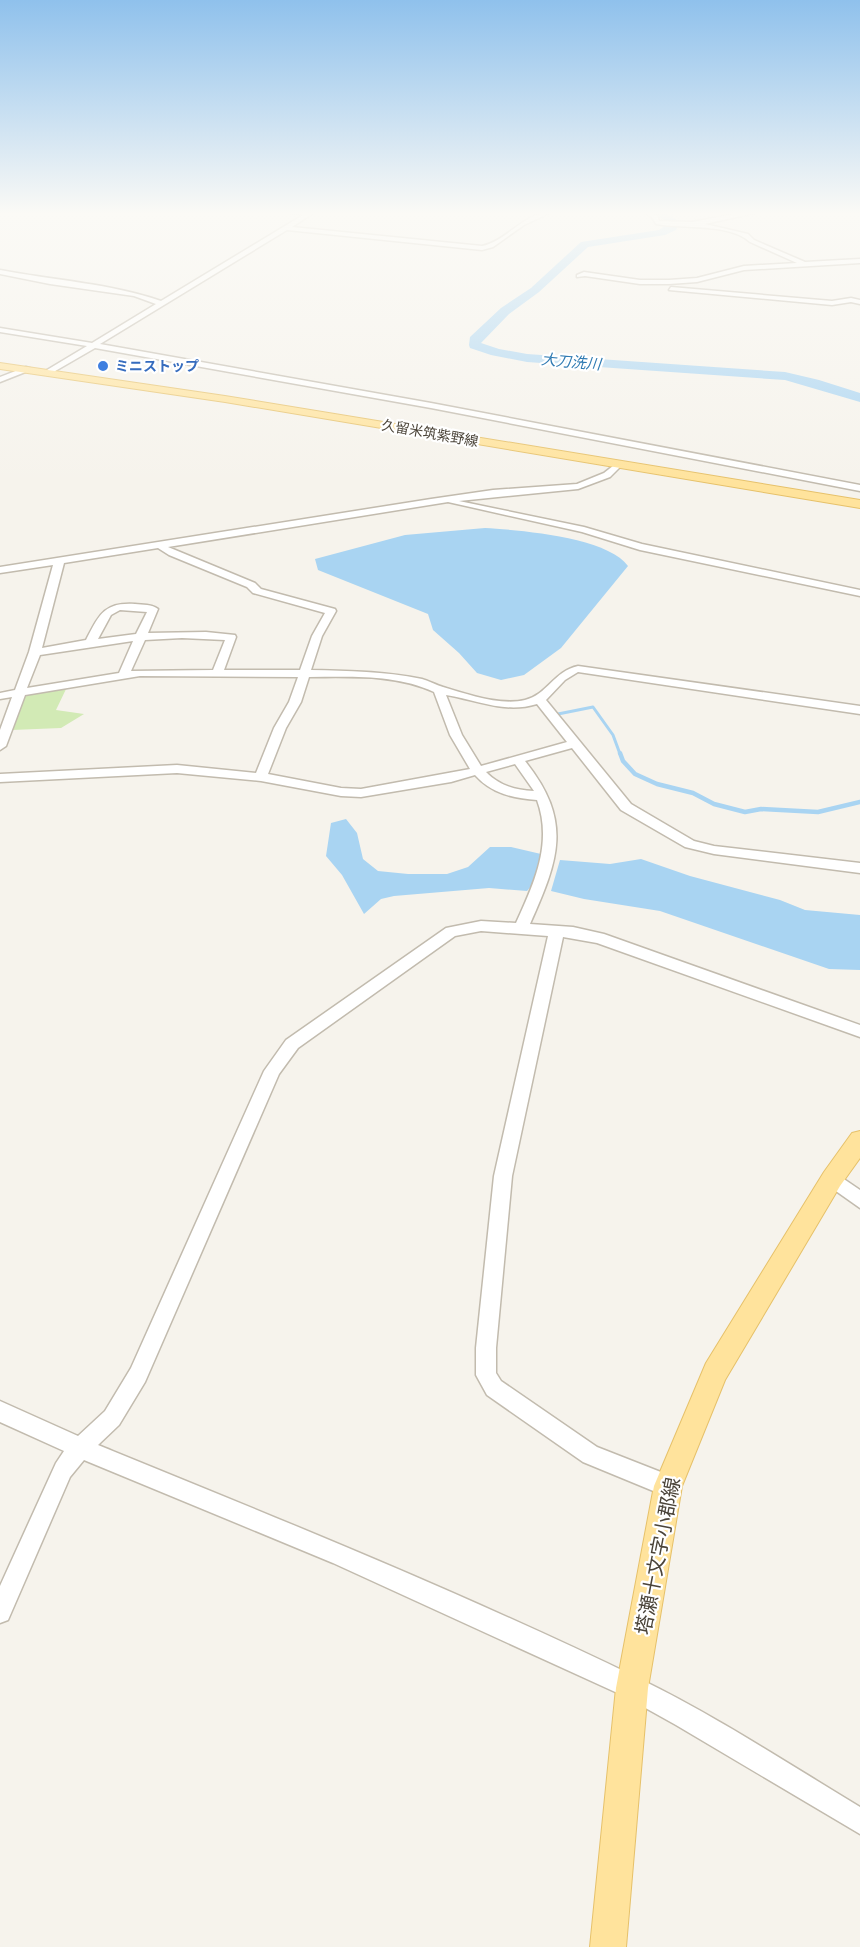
<svg xmlns="http://www.w3.org/2000/svg" width="860" height="1947" font-family="Roboto,'Noto Sans JP',sans-serif">
  <style>
    .green { fill: #d2eab5 }
    .water { fill: #a9d4f2 }
    .lines { fill: none; stroke-linecap: round; stroke-linejoin: round }
    .stream-far2 { stroke: #a9d4f2; stroke-width: 2 }
    .stream-far1 { stroke: #a9d4f2; stroke-width: 3 }
    .stream { stroke: #a9d4f2; stroke-width: 4.5 }
    .river { fill: #a9d4f2; fill-rule: evenodd }
    .minor-casing { stroke: #c2bbae; stroke-width: 3 }
    .major-casing { stroke: #e6c16a; stroke-width: 2 }
    .minor { fill: #fff; fill-rule: evenodd }
    .major { fill: #ffe39c; fill-rule: evenodd }
    .shop-dot { fill: #3f7fe0; stroke: #fff; stroke-width: 2 }
    .labels { text-anchor: middle; stroke-width: 4.5; stroke-linejoin: round; paint-order: stroke }
    .far-shop-label { font-size: 14px; font-weight: bold; fill: #366cbe; stroke: #fff; text-anchor: start }
    .far-street-label { font-size: 14px; fill: #4b4439; stroke: #fff }
    .far-water-label { font-size: 15px; font-style: italic; fill: #2e7ab2; stroke: #fff }
    .near-street-label { font-size: 20px; fill: #4b4439; stroke: #fff }
  </style>
  <rect width="100%" height="100%" fill="#f6f3ec"/>
  <polygon class="green" points="67,687 56,710 84,714 61,728 12,730 25,694"/>
  <g class="water">
    <path d="M485,528C519,530 608,537 628,566L561,648L524,675L501,680L477,673L459,653L433,630L428,614L318,570L315,559L405,535Z"/>
    <polygon points="346,819 357,833 363,859 378,871 408,874 447,874 468,867 490,847 511,847 541,854 533,884 527,891 489,888 394,896 381,899 364,914 342,875 326,856 331,823"/>
    <polygon points="641,859 690,876 780,900 805,910 860,915 860,970 829,969 660,911 584,899 551,891 560,860 610,864"/>
  </g>
  <g class="lines">
    <polyline class="stream-far2" points="670,218 674,212"/>
    <polyline class="stream-far1" points="558,714 593,707 613,735 620,754"/>
    <polyline class="stream" points="620,753 623,761 635,774 657,784 693,793 714,804 745,812 761,809 818,812 860,802"/>
    <polygon class="river" points="651,212 664,212 680,222 676,230 665,235 588,247 539,292 509,314 481,343 499,349 527,354 785,372 819,380 860,393 860,402 785,380 527,362 491,355 470,348 469,345 470,337 501,308 531,288 581,242 659,230 669,223"/>
    <g class="minor-casing">
      <g id="minor">
        <path d="M284,212H315L292,227L482,246C507,241 524,212 552,212L524,225L493,247L482,250L287,230L100,344L431,403L860,485V491L431,408L95,348L50,374H47V370L87,346L0,332V328L92,343L156,304L134,296L50,284L0,274V270C52,280 113,284 161,301L303,215Z"/>
        <path d="M643,212L657,215L659,221L692,222L746,212H759L705,224L748,234L754,240L805,262L860,259V263L744,270L697,282L669,284H640L585,276L577,277V275L584,272L640,280H669L697,278L744,266L797,263L750,242C730,223 682,229 656,224L652,217Z"/>
        <polygon points="671,287 832,301 851,298 860,300 860,304 851,302 832,305 669,290"/>
        <polygon points="26,367 33,369 0,382 0,377"/>
        <path d="M618,462L622,465L610,477L578,489L459,501L584,527L642,544L860,590V596L640,550L582,532L448,502L168,547L255,583L261,589L335,609L336,611L322,636L311,670C351,671 382,671 422,679C429,681 436,685 443,687C467,694 500,706 525,700C547,695 554,671 578,666L860,706V714L578,672L565,680L546,700L631,804L694,841L714,846L860,863V873L714,854L685,847L621,810L572,748L525,761C573,821 559,859 530,924L573,927L604,934L860,1025V1037L597,943L563,937L512,1176L496,1348V1373L501,1381L597,1447L676,1478L679,1486L676,1494L668,1497L583,1462L487,1395L476,1375V1348L494,1176L548,936L481,931L455,936L298,1048L279,1074L145,1382L119,1425L98,1445C280,1519 463,1593 640,1679C716,1716 787,1763 860,1807V1834L676,1725L624,1696L333,1563L84,1460L70,1477L8,1620L0,1623V1586L56,1463L64,1451L0,1422V1401L78,1436L105,1411L131,1368L264,1071L286,1040L446,928L481,921L516,923C534,884 553,843 537,800C513,798 492,794 475,775L451,782L361,797L341,796L261,781L177,773L0,782V774L177,765L256,773L274,728L289,702L298,677L140,676L25,695L6,746L0,750V730L12,697L0,699V693L15,690L29,652L53,565L0,573V567L431,499L493,490L577,484L604,473ZM158,548L169,555L247,587L253,593L325,613L312,636L300,670H224L236,637L235,635L206,632L148,633L158,609C152,604 143,605 135,604C104,602 99,615 86,640L42,648L64,563ZM120,610L147,612L136,634L98,639L111,615ZM182,638L225,640L213,670L131,671L145,640ZM133,641L119,673L27,688L40,655ZM309,677C351,677 395,674 434,692L450,735L470,769L361,789L341,788L268,774L286,728L301,702ZM446,695C477,700 505,714 537,704L567,742L481,766L462,735ZM515,764L534,791C515,790 500,786 486,772Z"/>
        <polygon points="832,1171 860,1190 860,1208 826,1184 823,1179 826,1174"/>
      </g>
    </g>
    <g class="major-casing">
      <g id="major">
        <polygon points="0,363 225,396 860,500 860,508 225,402 0,369"/>
        <polygon points="860,1131 860,1158 840,1186 725,1380 682,1486 648,1688 626,1947 590,1947 616,1688 654,1486 706,1363 824,1172 852,1133"/>
      </g>
    </g>
    <use href="#minor" class="minor"/>
    <use href="#major" class="major"/>
  </g>
  <linearGradient id="sky" x2="0" y2="1"><stop stop-color="#8fc1ec"/><stop offset="0.44" stop-color="#fbfaf6"/><stop offset="1" stop-color="#fbfaf6" stop-opacity="0"/></linearGradient>
  <rect width="860" height="485" fill="url(#sky)"/>
  <circle class="shop-dot" cx="103" cy="366" r="6"/>
  <g class="labels">
    <g class="far-shop-label">
      <text x="115" y="371">ミニストップ</text>
    </g>
    <g class="far-street-label">
      <text transform="translate(430 433) rotate(10)" y="5">久留米筑紫野線</text>
    </g>
    <g class="far-water-label">
      <text transform="translate(571 362) rotate(5)" y="5">大刀洗川</text>
    </g>
    <g class="near-street-label">
      <text transform="translate(658 1556) rotate(-79)" y="7">塔瀬十文字小郡線</text>
    </g>
  </g>
</svg>
